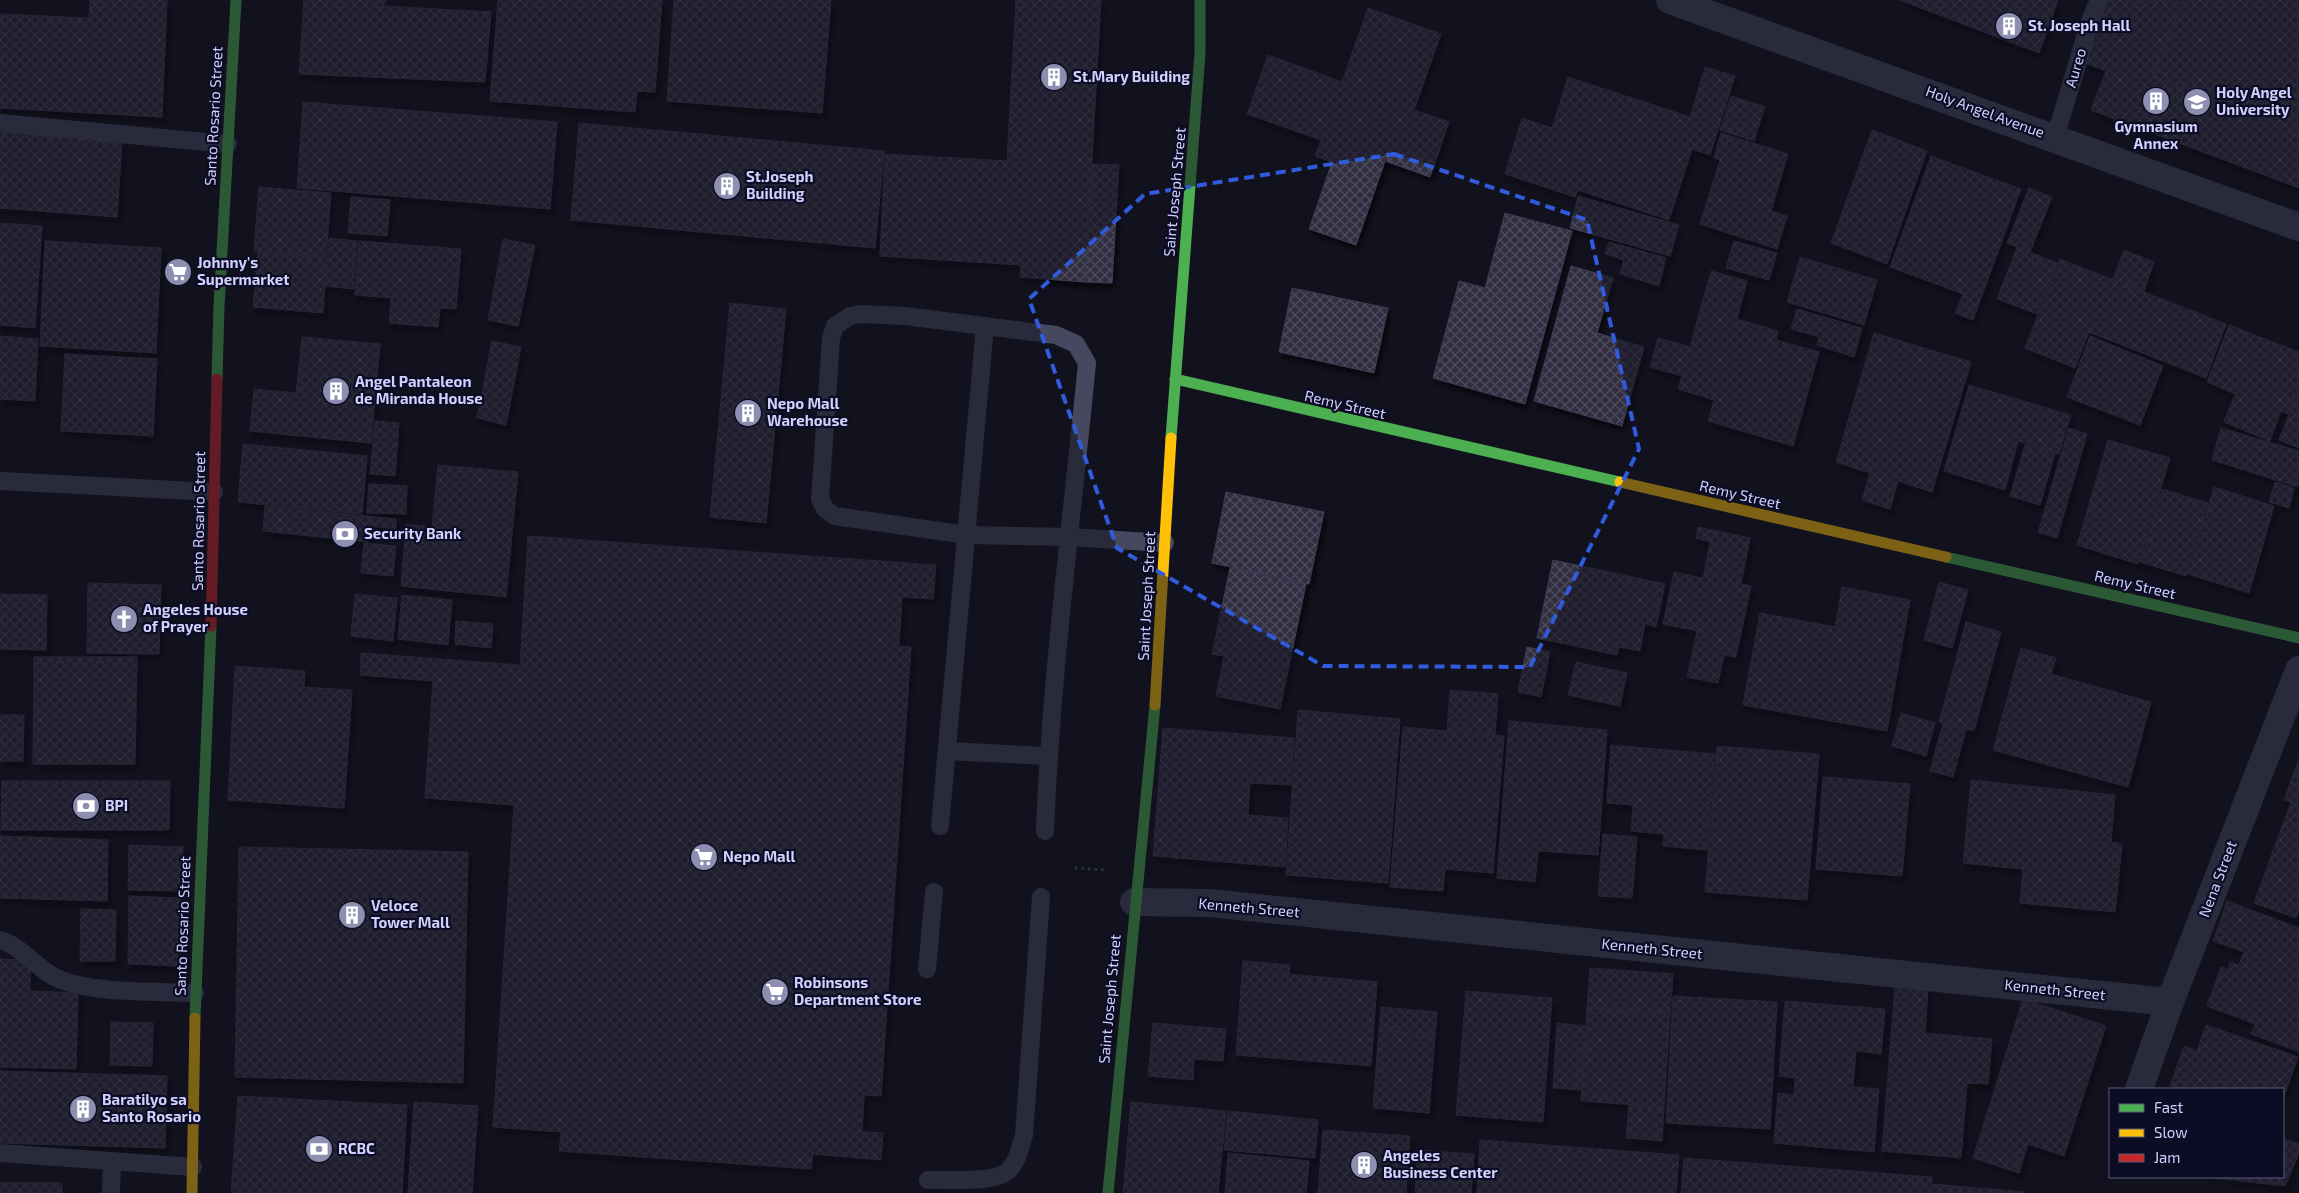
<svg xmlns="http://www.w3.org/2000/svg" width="2299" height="1193" font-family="'Exo 2',sans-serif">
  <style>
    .building { fill: url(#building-cross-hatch); stroke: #3c3c54; filter: url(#shadow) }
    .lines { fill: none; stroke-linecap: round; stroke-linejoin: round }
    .path { stroke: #455965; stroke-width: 3; stroke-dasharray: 2.5 4; stroke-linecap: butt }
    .lane { stroke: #464860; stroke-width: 18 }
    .street { stroke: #464860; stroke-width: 28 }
    .fast { stroke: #4caf50; stroke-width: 11 }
    .slow { stroke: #ffc107; stroke-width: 11 }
    .jam { stroke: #c62828; stroke-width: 11 }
    .marked { fill: none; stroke: #2f5bdc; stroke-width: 4; stroke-dasharray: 10 6; stroke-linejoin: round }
    .labels { text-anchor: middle; stroke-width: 4.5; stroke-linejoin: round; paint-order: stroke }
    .poi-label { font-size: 15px; font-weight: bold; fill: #d0d1ff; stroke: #0d0c25; text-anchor: start }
    .street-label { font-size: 15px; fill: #d0d1ff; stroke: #0d0c25 }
  </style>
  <defs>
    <pattern id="building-cross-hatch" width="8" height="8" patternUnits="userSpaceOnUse" patternTransform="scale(1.25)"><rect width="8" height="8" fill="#302f41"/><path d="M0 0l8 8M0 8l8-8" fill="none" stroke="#4d4c5e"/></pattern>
    <filter id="shadow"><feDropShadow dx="3" dy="5.5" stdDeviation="2.5" flood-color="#0009"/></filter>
  </defs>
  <rect width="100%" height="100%" fill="#12121f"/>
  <g class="building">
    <polygon points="90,0 167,0 162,117 0,108 0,14 89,18"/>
    <polygon points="304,0 386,0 384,6 491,12 485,82 299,74"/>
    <polygon points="498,0 662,0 655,92 637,91 635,112 490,101"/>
    <polygon points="674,0 831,0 822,113 667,101"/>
    <polygon points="1016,0 1101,0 1085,282 1020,277 1021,265 880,256 885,154 1007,161"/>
    <polygon points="1900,0 2058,0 2039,53"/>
    <polygon points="2108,0 2183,1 2154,77 2299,132 2299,188 2091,110 2106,71 2085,63"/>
    <polygon points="2299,0 2299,132 2154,77 2183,0"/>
    <polygon points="1368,8 1441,34 1414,110 1449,122 1430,177 1385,161 1356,245 1309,229 1332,162 1315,156 1321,140 1247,114 1268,55 1342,82"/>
    <polygon points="1705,67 1735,76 1710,155 1692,149 1669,220 1578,190 1575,197 1505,174 1522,118 1552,128 1568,77 1690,117"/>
    <polygon points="1731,96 1765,107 1754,141 1720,130"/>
    <polygon points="303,102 557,122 550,209 297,188"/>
    <polygon points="579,123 884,151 875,248 571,220"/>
    <polygon points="1872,130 1927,151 1887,264 1831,243"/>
    <polygon points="0,132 122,140 117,217 0,208"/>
    <polygon points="1721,133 1788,154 1771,211 1787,216 1777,249 1700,224 1720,160 1714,158"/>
    <polygon points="1931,156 2021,189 1973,320 1955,313 1963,294 1890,267"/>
    <polygon points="1091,164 1119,165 1112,283 1085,282"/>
    <polygon points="259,187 331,193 326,257 254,251"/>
    <polygon points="2029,188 2052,197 2030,252 2007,243"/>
    <polygon points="1578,196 1679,225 1670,256 1570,228"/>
    <polygon points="351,197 390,200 387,236 348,233"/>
    <polygon points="1505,213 1572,231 1525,404 1433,378 1459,281 1485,288"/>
    <polygon points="0,223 42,226 35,328 0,325"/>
    <polygon points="329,238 357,241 354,289 325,286"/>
    <polygon points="503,239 535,245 518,326 488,320"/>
    <polygon points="45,241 161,248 156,353 40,346"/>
    <polygon points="359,241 461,249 456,309 440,308 438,327 389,323 391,298 355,295"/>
    <polygon points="1734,241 1777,253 1769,280 1726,268"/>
    <polygon points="1609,242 1666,258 1659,286 1620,274 1624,260 1605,254"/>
    <polygon points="2017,247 2057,263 2037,314 1997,299"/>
    <polygon points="2124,250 2154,262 2144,291 2113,279"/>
    <polygon points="258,252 327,258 323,313 253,307"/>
    <polygon points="1800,257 1877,280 1864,325 1787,302"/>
    <polygon points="2060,259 2226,324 2206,378 2089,332 2075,368 2025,348"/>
    <polygon points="1571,266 1613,278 1597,333 1644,347 1622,426 1534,401"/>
    <polygon points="1711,271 1747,281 1737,319 1778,331 1776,340 1819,352 1793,446 1708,421 1714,400 1678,389 1682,376 1650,367 1658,338 1690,347"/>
    <polygon points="1292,288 1388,308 1374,373 1279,352"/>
    <polygon points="730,303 786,309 766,523 710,517"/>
    <polygon points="1797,309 1862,328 1854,357 1817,345 1819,337 1791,329"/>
    <polygon points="2229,325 2299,352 2299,385 2288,414 2281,411 2270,441 2224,422 2235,394 2207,382"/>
    <polygon points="1874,333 1971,362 1932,492 1898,481 1890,509 1862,500 1870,473 1836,462"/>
    <polygon points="0,336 38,339 35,401 0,399"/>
    <polygon points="2090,336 2163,366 2140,425 2067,397"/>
    <polygon points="302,337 380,344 371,443 250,431 254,389 296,393"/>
    <polygon points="492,341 521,347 506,425 477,418"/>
    <polygon points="65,354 157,359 153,436 61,431"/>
    <polygon points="1969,385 2071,415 2059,454 2018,441 2005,490 1944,471"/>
    <polygon points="2299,388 2299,448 2279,440"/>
    <polygon points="375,421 399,423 395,476 370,474"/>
    <polygon points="2069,428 2087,434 2057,538 2038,532"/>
    <polygon points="2221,428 2299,451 2298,487 2212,460"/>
    <polygon points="2108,440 2170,458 2138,564 2077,545"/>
    <polygon points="243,444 367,456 362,514 238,502"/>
    <polygon points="2025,445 2055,453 2040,505 2010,496"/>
    <polygon points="438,465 518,472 506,597 401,586 406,524 432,527"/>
    <polygon points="2275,482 2294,488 2289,508 2269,502"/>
    <polygon points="369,484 407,486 406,514 367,513"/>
    <polygon points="2214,487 2274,506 2249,593 2188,574"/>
    <polygon points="2162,489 2208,503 2186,576 2140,562"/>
    <polygon points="1226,492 1324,512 1309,584 1212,563"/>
    <polygon points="265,506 396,519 396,529 370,526 368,542 263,531"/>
    <polygon points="1698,527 1750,538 1741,584 1751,586 1736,657 1724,655 1718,683 1687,677 1697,631 1663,624 1674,572 1703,578 1710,542 1696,538"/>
    <polygon points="528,536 936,565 933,599 902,597 899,646 911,647 881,1096 864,1095 862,1132 883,1133 881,1160 813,1154 811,1169 559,1151 561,1132 493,1127 514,805 425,798 433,681 360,675 361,653 520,665"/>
    <polygon points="364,543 396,546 393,576 361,573"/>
    <polygon points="1553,560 1665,584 1656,627 1645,624 1640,651 1619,647 1617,655 1537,638"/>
    <polygon points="1230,568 1306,584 1280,709 1216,696 1224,656 1212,654"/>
    <polygon points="1939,582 1968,590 1952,648 1924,640"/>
    <polygon points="88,583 161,585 159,654 87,653"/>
    <polygon points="1842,587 1910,600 1887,731 1743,705 1760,613 1835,627"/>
    <polygon points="0,594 47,595 46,650 0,649"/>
    <polygon points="355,594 397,598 393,641 351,636"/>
    <polygon points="402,595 452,600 448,645 398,639"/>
    <polygon points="456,621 493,624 491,648 455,644"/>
    <polygon points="1966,622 2001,632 1974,731 1939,722"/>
    <polygon points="1527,647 1550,652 1541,697 1518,692"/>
    <polygon points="2021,648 2056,658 2051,674 2151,702 2128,787 1993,750"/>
    <polygon points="34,657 137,657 135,764 33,764"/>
    <polygon points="1576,662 1627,673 1620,706 1568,695"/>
    <polygon points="235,666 305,671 304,687 352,690 344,808 228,800"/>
    <polygon points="1450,690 1498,694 1495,735 1447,731"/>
    <polygon points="1298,710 1400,719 1388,883 1286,875"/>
    <polygon points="1901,713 1935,723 1926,756 1892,746"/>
    <polygon points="0,715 24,715 23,761 0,761"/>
    <polygon points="1509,721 1607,730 1598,855 1538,851 1535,882 1497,878"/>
    <polygon points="1943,724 1966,730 1953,777 1930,771"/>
    <polygon points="1403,727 1504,736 1493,873 1445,869 1443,891 1390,887"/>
    <polygon points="1163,728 1294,738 1291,785 1250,783 1248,815 1288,818 1285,867 1153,856"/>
    <polygon points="1611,745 1715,754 1707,850 1663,846 1664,834 1631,831 1633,805 1607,803"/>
    <polygon points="1717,746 1819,754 1807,900 1705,892"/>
    <polygon points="2299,758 2299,910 2296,918 2254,903 2291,802 2284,800"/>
    <polygon points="1823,777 1910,784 1902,876 1816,869"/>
    <polygon points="1971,780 2115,795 2111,842 2122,844 2115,912 2020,903 2023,869 1963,863"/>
    <polygon points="2,781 170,781 169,830 1,830"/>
    <polygon points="1603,834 1637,837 1632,898 1598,896"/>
    <polygon points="0,836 108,840 107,901 0,898"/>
    <polygon points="129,845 183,847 181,891 128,890"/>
    <polygon points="239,847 468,852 463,1083 235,1077"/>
    <polygon points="129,896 180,898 178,966 128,964"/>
    <polygon points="2227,901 2299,928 2299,1052 2251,1034 2255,1024 2207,1006 2221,967 2228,970 2230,962 2239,965 2244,952 2213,941"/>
    <polygon points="81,909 116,910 115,961 80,961"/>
    <polygon points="0,959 31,960 30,991 78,993 76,1069 0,1067"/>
    <polygon points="1243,961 1290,965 1289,974 1377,982 1371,1066 1236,1055"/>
    <polygon points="1590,968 1673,974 1670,1014 1587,1008"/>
    <polygon points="1895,986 1928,988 1925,1033 1992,1039 1988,1084 1967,1083 1961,1158 1882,1151"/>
    <polygon points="1466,991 1552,998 1543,1122 1456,1115"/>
    <polygon points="1673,996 1777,1002 1770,1129 1666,1123"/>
    <polygon points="2023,999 2106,1026 2064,1156 2028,1144 2019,1173 1973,1158"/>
    <polygon points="1785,1001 1885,1009 1881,1054 1856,1051 1853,1087 1879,1089 1874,1152 1774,1143 1778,1093 1794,1095 1795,1078 1779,1076"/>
    <polygon points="1381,1007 1437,1012 1435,1035 1379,1030"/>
    <polygon points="1587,1008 1670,1014 1664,1107 1581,1101"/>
    <polygon points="111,1022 153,1023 152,1066 110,1065"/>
    <polygon points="1153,1023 1226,1029 1223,1061 1194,1059 1193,1080 1148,1076"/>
    <polygon points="1557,1023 1586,1026 1581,1090 1553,1088"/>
    <polygon points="2206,1025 2298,1057 2283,1099 2283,1089 2180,1089 2170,1086 2184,1046 2197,1051"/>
    <polygon points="1379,1030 1435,1035 1429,1113 1373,1108"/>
    <polygon points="0,1071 167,1076 165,1148 0,1143"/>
    <polygon points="238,1096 407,1105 402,1193 231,1193"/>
    <polygon points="414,1102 478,1106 472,1193 408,1193"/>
    <polygon points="1131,1102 1226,1111 1218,1193 1123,1193"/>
    <polygon points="1629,1105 1664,1107 1662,1141 1626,1138"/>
    <polygon points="1228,1111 1318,1120 1315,1158 1224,1150"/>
    <polygon points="1323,1130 1410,1136 1406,1193 1318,1193"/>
    <polygon points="2283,1139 2299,1144 2299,1153 2285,1186 2207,1177 2283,1177"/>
    <polygon points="1480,1140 1679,1155 1676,1193 1477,1193"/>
    <polygon points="1418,1150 1474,1154 1471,1193 1415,1193"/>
    <polygon points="1228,1153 1309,1161 1306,1193 1225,1193"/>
    <polygon points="1684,1158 1932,1177 1931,1193 1681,1193"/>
    <rect x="0" y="1183" width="62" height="10"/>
    <polygon points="1932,1184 2024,1192 2024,1193 1932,1193"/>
  </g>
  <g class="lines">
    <polyline class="path" points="1075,868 1107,870"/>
    <g class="lane">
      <polyline points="0,123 228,144"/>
      <polyline points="2055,138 2090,21 2099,0"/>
      <polyline points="0,481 214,492"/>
      <polyline points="947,751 1048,756"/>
      <polyline points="940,826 985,326"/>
      <path d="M1045,831C1051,675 1072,519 1087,363L1076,344L1056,335L905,316L861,314L850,316L835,326L831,338L820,499L825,509L835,516L967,535L1070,537L1165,543"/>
      <path d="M0,940C24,947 39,972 61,980C98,994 155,991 195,993"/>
      <polyline points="927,969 934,892"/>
      <polyline points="0,1153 193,1167"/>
      <path d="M928,1180C948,1179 993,1184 1008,1171C1018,1162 1020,1147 1024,1135L1041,897"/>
      <polyline points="111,1193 112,1161"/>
    </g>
    <g class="street">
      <polyline points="1670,0 2299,227"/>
      <polyline points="1134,902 1209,903 2170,1002"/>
      <polyline points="2139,1089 2170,1002 2299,670"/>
    </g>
    <g class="fast">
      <polyline points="217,379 219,306 236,0"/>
      <polyline points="1175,379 1620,482"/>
      <polyline points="1171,438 1200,53 1200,0"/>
      <polyline points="1946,557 2299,638"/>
      <polyline points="195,1018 211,626"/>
      <polyline points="1108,1193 1155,705"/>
    </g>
    <g class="slow">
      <polyline points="1620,482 1946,557"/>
      <polyline points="1155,705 1171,438"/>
      <polyline points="192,1193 195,1018"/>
    </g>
    <polyline class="jam" points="211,626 217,379"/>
  </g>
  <path d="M0 0H2299V1193H0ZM1394,154L1587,220L1639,449L1530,667L1323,666L1117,548L1029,299L1145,194Z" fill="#12121f" fill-opacity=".55" fill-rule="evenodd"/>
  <path class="marked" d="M1394,154L1587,220L1639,449L1530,667L1323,666L1117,548L1029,299L1145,194Z"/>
  <defs>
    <g id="building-disc" transform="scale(1.4375)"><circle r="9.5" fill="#8e8eb1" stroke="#0d0c25"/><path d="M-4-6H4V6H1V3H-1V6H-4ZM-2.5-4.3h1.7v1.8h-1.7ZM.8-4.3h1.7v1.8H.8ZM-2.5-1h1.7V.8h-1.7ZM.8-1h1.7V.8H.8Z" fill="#fff"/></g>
    <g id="university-disc" transform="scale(1.4375)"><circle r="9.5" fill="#8e8eb1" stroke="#0d0c25"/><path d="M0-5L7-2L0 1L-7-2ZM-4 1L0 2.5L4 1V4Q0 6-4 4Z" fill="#fff"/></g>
    <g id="supermarket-disc" transform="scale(1.4375)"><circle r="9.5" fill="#8e8eb1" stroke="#0d0c25"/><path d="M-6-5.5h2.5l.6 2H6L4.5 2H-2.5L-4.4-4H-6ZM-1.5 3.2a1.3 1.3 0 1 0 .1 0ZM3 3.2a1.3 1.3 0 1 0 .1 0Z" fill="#fff"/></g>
    <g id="bank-disc" transform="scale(1.4375)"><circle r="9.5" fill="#8e8eb1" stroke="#0d0c25"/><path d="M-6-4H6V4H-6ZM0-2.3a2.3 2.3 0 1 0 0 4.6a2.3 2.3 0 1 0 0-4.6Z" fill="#fff"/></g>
    <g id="church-disc" transform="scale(1.4375)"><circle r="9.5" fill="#8e8eb1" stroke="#0d0c25"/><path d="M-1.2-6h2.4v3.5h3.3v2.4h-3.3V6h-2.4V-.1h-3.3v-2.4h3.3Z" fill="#fff"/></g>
  </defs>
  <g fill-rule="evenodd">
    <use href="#building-disc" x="2009" y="26"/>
    <use href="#building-disc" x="1054" y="77"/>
    <use href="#building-disc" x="2156" y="101"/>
    <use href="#university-disc" x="2197" y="102"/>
    <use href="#building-disc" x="727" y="186"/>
    <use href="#supermarket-disc" x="178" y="272"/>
    <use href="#building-disc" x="336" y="391"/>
    <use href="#building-disc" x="748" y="413"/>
    <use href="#bank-disc" x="345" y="534"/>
    <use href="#church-disc" x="124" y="619"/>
    <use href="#bank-disc" x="86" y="806"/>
    <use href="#supermarket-disc" x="704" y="857"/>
    <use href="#building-disc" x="352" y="915"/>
    <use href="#supermarket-disc" x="775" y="992"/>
    <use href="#building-disc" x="83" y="1109"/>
    <use href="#bank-disc" x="319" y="1149"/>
    <use href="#building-disc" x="1364" y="1165"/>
  </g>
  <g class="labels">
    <g class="poi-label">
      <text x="2028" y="31">St. Joseph Hall</text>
      <text x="1073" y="82">St.Mary Building</text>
      <text x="2216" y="98">Holy Angel<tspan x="2216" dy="17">University</tspan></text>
      <text x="2156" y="132" text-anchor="middle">Gymnasium<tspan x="2156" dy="17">Annex</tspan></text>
      <text x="746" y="182">St.Joseph<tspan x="746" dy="17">Building</tspan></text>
      <text x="197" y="268">Johnny's<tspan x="197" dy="17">Supermarket</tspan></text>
      <text x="355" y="387">Angel Pantaleon<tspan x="355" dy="17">de Miranda House</tspan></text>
      <text x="767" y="409">Nepo Mall<tspan x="767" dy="17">Warehouse</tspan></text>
      <text x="364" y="539">Security Bank</text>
      <text x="143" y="615">Angeles House<tspan x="143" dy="17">of Prayer</tspan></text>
      <text x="105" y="811">BPI</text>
      <text x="723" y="862">Nepo Mall</text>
      <text x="371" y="911">Veloce<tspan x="371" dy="17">Tower Mall</tspan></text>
      <text x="794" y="988">Robinsons<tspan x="794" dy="17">Department Store</tspan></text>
      <text x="102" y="1105">Baratilyo sa<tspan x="102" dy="17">Santo Rosario</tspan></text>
      <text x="338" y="1154">RCBC</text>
      <text x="1383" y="1161">Angeles<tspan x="1383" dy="17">Business Center</tspan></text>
    </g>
    <g class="street-label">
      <text transform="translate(2076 68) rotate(-74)" y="5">Aureo</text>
      <text transform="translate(1985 112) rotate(20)" y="5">Holy Angel Avenue</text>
      <text transform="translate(214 116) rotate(-87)" y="5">Santo Rosario Street</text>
      <text transform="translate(1175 192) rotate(-85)" y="5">Saint Joseph Street</text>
      <text transform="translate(1345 405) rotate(13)" y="5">Remy Street</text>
      <text transform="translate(1740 495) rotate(13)" y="5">Remy Street</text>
      <text transform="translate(199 521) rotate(-89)" y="5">Santo Rosario Street</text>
      <text transform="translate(2135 585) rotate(13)" y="5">Remy Street</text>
      <text transform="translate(1147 596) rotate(-87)" y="5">Saint Joseph Street</text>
      <text transform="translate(2218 879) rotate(-69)" y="5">Nena Street</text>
      <text transform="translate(1249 908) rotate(5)" y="5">Kenneth Street</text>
      <text transform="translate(183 926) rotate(-88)" y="5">Santo Rosario Street</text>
      <text transform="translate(1652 949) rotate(6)" y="5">Kenneth Street</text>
      <text transform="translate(2055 990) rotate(6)" y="5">Kenneth Street</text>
      <text transform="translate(1110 999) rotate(-85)" y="5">Saint Joseph Street</text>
    </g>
  </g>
  <rect x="2109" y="1088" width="175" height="90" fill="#0d0c25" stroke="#5b5b7c"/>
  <rect x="2119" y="1104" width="25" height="8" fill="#4caf50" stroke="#5b5b7c"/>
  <text x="2154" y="1113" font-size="15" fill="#d0d1ff">Fast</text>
  <rect x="2119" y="1129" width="25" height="8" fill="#ffc107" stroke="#5b5b7c"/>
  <text x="2154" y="1138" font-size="15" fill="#d0d1ff">Slow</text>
  <rect x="2119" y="1154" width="25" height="8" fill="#c62828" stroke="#5b5b7c"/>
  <text x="2154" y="1163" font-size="15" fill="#d0d1ff">Jam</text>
</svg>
